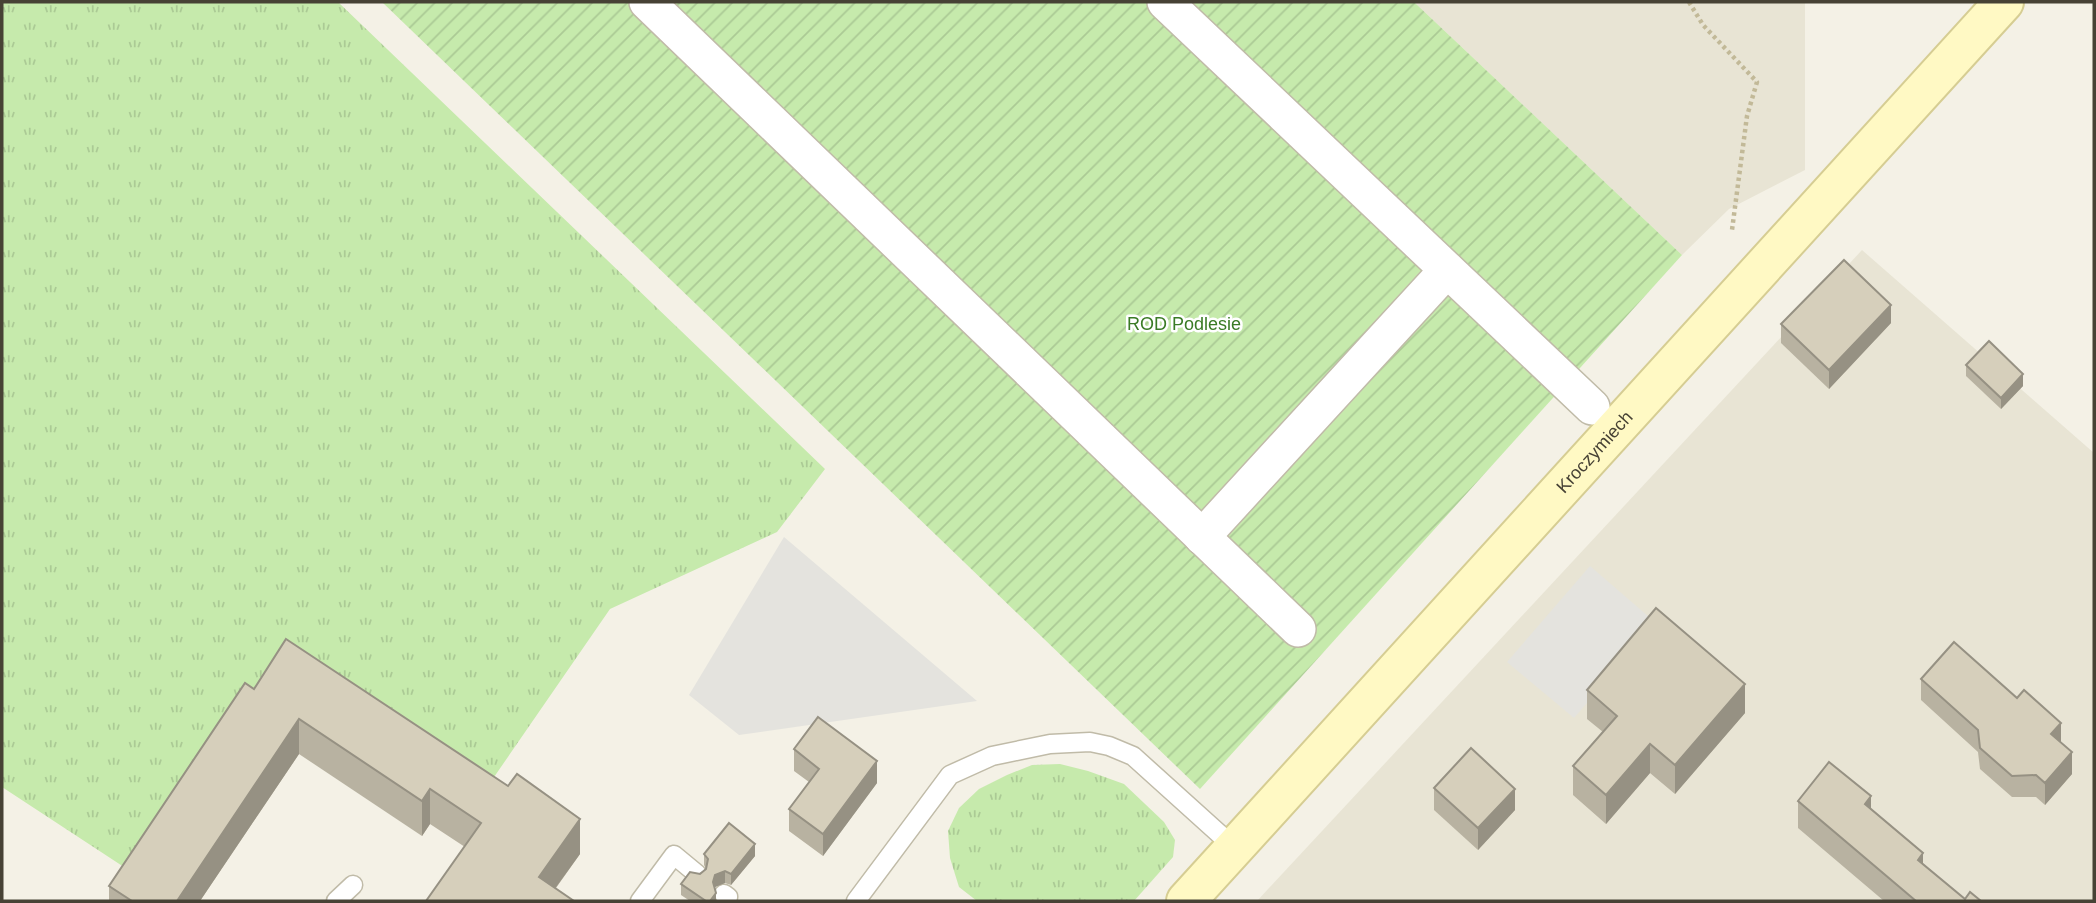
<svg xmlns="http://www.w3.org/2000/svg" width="2096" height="903" font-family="Helvetica,sans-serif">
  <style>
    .residential { fill: #e8e4d4 }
    .grass { fill: url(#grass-tufts) }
    .garden { fill: url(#garden-furrows) }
    .parking { fill: #e4e3de }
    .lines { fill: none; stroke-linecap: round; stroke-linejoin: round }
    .lane-casing { stroke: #c0bba8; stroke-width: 21 }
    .street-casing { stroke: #c0bba8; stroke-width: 38 }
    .secondary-casing { stroke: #d6cd93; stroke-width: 42 }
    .path { stroke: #c2b998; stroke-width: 4.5; stroke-dasharray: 3.5 3.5; stroke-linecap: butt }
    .lane { stroke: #fff; stroke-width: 18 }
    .street { stroke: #fff; stroke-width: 35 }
    .secondary { stroke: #fff9c4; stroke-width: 38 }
    .wall { fill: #b8b2a1 }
    .shaded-wall { fill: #969183 }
    .building { fill: #d6cfbb; stroke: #969183; stroke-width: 2 }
    .labels { text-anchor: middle; stroke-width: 5; stroke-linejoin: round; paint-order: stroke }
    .park-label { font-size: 18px; fill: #3a7b25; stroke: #fff }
    .street-label { font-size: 18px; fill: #474235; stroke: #fff }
  </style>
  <defs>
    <pattern id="grass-tufts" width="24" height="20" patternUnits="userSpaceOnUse" patternTransform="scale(1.75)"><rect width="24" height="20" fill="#c6eaac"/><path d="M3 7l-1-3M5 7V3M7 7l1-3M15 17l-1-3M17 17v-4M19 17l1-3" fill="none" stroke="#abca95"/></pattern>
    <pattern id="garden-furrows" width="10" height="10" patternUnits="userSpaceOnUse" patternTransform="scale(1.75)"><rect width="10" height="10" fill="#c6eaac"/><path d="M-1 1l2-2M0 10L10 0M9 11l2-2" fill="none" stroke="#abca95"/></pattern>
  </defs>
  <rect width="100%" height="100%" fill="#f4f1e6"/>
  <g class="residential">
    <polygon points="1414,2 1805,2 1805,170 1729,209 1682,255"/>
    <polygon points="1862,250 2094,453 2094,901 1257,901"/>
  </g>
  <g class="grass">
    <polygon points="2,2 338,2 825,469 777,532 610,609 492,780 284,652 130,871 2,787"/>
    <polygon points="1060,764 1088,771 1124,784 1164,822 1175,840 1173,857 1134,901 977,901 959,887 950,858 948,831 959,808 979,789 1007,775 1032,765"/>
  </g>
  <polygon class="garden" points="382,2 1414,2 1682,255 1200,789"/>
  <g class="parking">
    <polygon points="784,537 977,701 739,735 689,695"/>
    <polygon points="1590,566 1656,623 1574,718 1507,662"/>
  </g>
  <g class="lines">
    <g class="lane-casing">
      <g id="lane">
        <polyline points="724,894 728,897 727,901"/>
        <polyline points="336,901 353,885"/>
        <polyline points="640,901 674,855 697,874"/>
        <polyline points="856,901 950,775 992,756 1050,744 1090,742 1109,746 1133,756 1235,848"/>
      </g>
    </g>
    <g class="street-casing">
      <g id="street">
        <polyline points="647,2 1298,629"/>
        <polyline points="1165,2 1592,407"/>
        <polyline points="1202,537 1447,270"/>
      </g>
    </g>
    <g class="secondary-casing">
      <g id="secondary">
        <path id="s1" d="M1186,901L2004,2"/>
      </g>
    </g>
    <polyline class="path" points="1689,2 1703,25 1757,82 1747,116 1732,230"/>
    <use href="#lane" class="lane"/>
    <use href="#street" class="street"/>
    <use href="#secondary" class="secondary"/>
  </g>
  <g class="wall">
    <polygon points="1891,323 1829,389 1781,343 1781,324"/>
    <polygon points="1966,365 2023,386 2001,409 1966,376"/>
    <polygon points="1921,679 2061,743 2072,774 2045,805 2036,797 2012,797 1980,769 1978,752 1921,700"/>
    <polygon points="254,689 580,854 556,888 465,847 430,824 422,836 299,754 200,901 109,901 109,886"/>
    <polygon points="1587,690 1745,713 1675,794 1650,773 1606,824 1573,795 1573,766 1603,732 1587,719"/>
    <polygon points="794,749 877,783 823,856 789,831 789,809 809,782 794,771"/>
    <polygon points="1434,788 1515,810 1478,850 1434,810"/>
    <polygon points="1798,801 1871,809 1923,865 1965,899 1981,901 1884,901 1798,828"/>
    <polygon points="704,854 755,856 731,885 725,883 715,887 716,901 690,901 681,895 681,884 706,869 704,865"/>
  </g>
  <g class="shaded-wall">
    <polygon points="1891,305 1891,323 1829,389 1829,370"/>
    <polygon points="2023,374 2023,386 2001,409 2001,398"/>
    <polygon points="1745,684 1745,713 1675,794 1675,765"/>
    <polygon points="299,719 299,754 200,901 177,901"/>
    <polygon points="2061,723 2061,745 2051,734"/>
    <polygon points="1650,744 1650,773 1606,824 1606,795"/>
    <polygon points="2072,752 2072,774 2045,805 2045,783"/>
    <polygon points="877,761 877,783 823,856 823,834"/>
    <polygon points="430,789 430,824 422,836 422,801"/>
    <polygon points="1515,789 1515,810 1478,850 1478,828"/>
    <polygon points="1871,796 1871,824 1865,804"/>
    <polygon points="580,819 580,854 546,901 539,877"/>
    <polygon points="755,844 755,856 731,885 731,874"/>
    <polygon points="1923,853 1923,880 1918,860"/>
    <polygon points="725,871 725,883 715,887 713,893 713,882 715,875"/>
    <polygon points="716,893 716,901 710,901"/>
  </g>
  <g class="building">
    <polygon points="1844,260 1891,305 1829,370 1781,324"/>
    <polygon points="1989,341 2023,374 2001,398 1966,365"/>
    <polygon points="1656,608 1745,684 1675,765 1650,744 1606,795 1573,766 1617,716 1587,690"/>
    <polygon points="286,639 508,786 517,774 580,819 539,877 574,901 426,901 481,823 430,789 422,801 299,719 177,901 132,901 109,886 245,683 254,689"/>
    <polygon points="1954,642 2017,698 2024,690 2061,723 2051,734 2072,752 2045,783 2036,775 2012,776 1980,748 1978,730 1921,679"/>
    <polygon points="818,717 877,761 823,834 789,809 819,769 794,749"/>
    <polygon points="1471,748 1515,789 1478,828 1434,788"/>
    <polygon points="1829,762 1871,796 1865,804 1923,853 1918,860 1965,899 1970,892 1981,901 1916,901 1798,801"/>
    <polygon points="729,823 755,844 731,874 725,871 715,875 713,882 716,893 710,901 706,901 681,884 690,872 700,874 706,869 708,859 704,854"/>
  </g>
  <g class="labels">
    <g class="park-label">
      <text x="1184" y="330">ROD Podlesie</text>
    </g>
    <g class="street-label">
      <text dy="6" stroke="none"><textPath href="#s1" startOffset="607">Kroczymiech</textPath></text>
    </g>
  </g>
  <rect width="2096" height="903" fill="none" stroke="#474235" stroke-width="7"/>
</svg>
